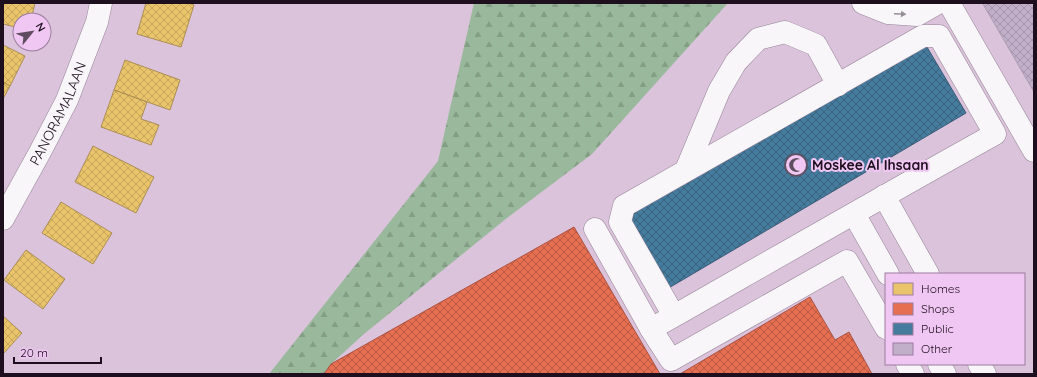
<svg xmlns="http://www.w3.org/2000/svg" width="1037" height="377" font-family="Quicksand,sans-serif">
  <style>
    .forest { fill: url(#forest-firs) }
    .homes { fill: url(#homes-cross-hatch); stroke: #ac8e53 }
    .shops { fill: url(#shops-cross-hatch); stroke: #aa5242 }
    .public { fill: url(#public-cross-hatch); stroke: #395b77 }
    .building { fill: url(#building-cross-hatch); stroke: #ab9cb0 }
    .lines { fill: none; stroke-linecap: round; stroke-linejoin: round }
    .minor-casing { stroke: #958396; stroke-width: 23 }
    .minor { stroke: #f9f6fa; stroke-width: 22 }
    .oneway { fill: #968e97 }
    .labels { text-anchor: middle; stroke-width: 4; stroke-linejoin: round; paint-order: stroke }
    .street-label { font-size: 14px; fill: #1d0f1e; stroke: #f0c6f3 }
    .poi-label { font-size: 14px; font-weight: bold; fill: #1d0f1e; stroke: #f0c6f3; text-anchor: start }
  </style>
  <defs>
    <pattern id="forest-firs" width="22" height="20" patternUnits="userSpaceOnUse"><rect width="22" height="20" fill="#9ab99c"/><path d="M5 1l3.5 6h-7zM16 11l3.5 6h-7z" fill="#849e86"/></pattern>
    <pattern id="homes-cross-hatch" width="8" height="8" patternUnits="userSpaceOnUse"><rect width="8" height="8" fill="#e9c46a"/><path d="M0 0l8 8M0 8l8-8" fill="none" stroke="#c7a75b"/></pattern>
    <pattern id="shops-cross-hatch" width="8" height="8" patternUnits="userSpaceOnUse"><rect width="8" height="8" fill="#e76f51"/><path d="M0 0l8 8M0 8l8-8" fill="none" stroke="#bb5a43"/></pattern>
    <pattern id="public-cross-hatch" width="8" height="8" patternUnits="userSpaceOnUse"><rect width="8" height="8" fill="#457b9d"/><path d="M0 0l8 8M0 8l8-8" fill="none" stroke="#39637f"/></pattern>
    <pattern id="building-cross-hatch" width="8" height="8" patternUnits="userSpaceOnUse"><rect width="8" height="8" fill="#c1afca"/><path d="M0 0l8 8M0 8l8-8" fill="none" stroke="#a595ad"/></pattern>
  </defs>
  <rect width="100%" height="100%" fill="#dac3db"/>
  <polygon class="forest" points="474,3 728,3 592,154 507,218 364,334 331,364 324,374 269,374 438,161"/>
  <g class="homes">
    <polygon points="3,3 35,3 31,20 20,20 20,28 3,24"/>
    <polygon points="146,3 188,3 194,5 181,47 137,34"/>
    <polygon points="3,45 25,56 10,86 3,82"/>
    <polygon points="125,60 180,80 170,110 114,90"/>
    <polygon points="3,82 10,86 3,99"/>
    <polygon points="114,90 147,102 141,119 159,125 151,145 101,127"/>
    <polygon points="93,146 154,177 136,213 75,182"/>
    <polygon points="61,202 112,233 93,264 42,233"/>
    <polygon points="26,250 65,279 43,309 4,280"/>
    <polygon points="3,316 22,333 3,354"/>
  </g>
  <g class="shops">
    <polygon points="574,227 660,374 324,374 331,364"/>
    <polygon points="810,297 835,340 849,332 872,374 680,374"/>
  </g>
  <polygon class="public" points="924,42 966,113 667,289 626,217"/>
  <polygon class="building" points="984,3 1034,3 1034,92 983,4"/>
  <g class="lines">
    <g class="minor-casing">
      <g id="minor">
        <polyline points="863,3 888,13 917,15 938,3"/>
        <polyline points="949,3 1034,151"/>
        <polyline points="686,170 719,91 736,62 758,39 785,32 816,45 838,85"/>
        <polyline points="884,196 928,274"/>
        <polyline points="854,214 888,274"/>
        <path id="s1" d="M3,219L40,152L67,100L97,22L101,3"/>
        <path d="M595,229L651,329L674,316C781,255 887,194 995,134L939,36H923L624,206L620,222L674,316"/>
        <polyline points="651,329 671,360 847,261 886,328"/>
        <polyline points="907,364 913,374"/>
        <polyline points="939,364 945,374"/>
        <polyline points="979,364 985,374"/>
      </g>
    </g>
    <use href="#minor" class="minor"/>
  </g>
  <defs><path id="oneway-solid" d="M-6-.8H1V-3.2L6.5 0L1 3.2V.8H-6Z"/></defs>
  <use class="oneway" href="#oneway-solid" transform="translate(900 14) rotate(3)"/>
  <defs>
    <g id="mosque-ring" transform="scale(1.15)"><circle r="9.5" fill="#f0c6f3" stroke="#5f4e60" stroke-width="1.5"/><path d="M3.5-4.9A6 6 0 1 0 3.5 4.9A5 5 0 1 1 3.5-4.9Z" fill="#5f4e60"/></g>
  </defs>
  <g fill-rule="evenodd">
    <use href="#mosque-ring" x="796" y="165"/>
  </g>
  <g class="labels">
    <g class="street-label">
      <text dy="5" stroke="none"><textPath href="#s1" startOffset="119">PANORAMALAAN</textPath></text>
    </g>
    <g class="poi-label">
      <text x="812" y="170">Moskee Al Ihsaan</text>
    </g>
  </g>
  <rect width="1037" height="377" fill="none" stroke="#1d0f1e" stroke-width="8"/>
  <rect x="885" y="273" width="140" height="92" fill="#f0c6f3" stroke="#9c7d9e"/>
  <rect x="893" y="283" width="20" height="12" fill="#e9c46a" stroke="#9c7d9e"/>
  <text x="921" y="293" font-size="12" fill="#1d0f1e">Homes</text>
  <rect x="893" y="303" width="20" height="12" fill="#e76f51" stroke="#9c7d9e"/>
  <text x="921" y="313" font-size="12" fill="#1d0f1e">Shops</text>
  <rect x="893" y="323" width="20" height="12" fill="#457b9d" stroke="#9c7d9e"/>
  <text x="921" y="333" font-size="12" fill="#1d0f1e">Public</text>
  <rect x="893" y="343" width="20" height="12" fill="#c1afca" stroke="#9c7d9e"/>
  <text x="921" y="353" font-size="12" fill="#1d0f1e">Other</text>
  <g transform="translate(32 32) rotate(60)"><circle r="19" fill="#f0c6f3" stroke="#9c7d9e"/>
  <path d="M0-3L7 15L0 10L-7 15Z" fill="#5f4e60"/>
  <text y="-6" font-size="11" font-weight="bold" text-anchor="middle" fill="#1d0f1e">N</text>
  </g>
  <path d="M14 357v6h87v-6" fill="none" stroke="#1d0f1e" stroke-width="2"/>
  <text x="20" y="357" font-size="12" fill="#1d0f1e" stroke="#f0c6f3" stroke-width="3" paint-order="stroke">20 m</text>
</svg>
